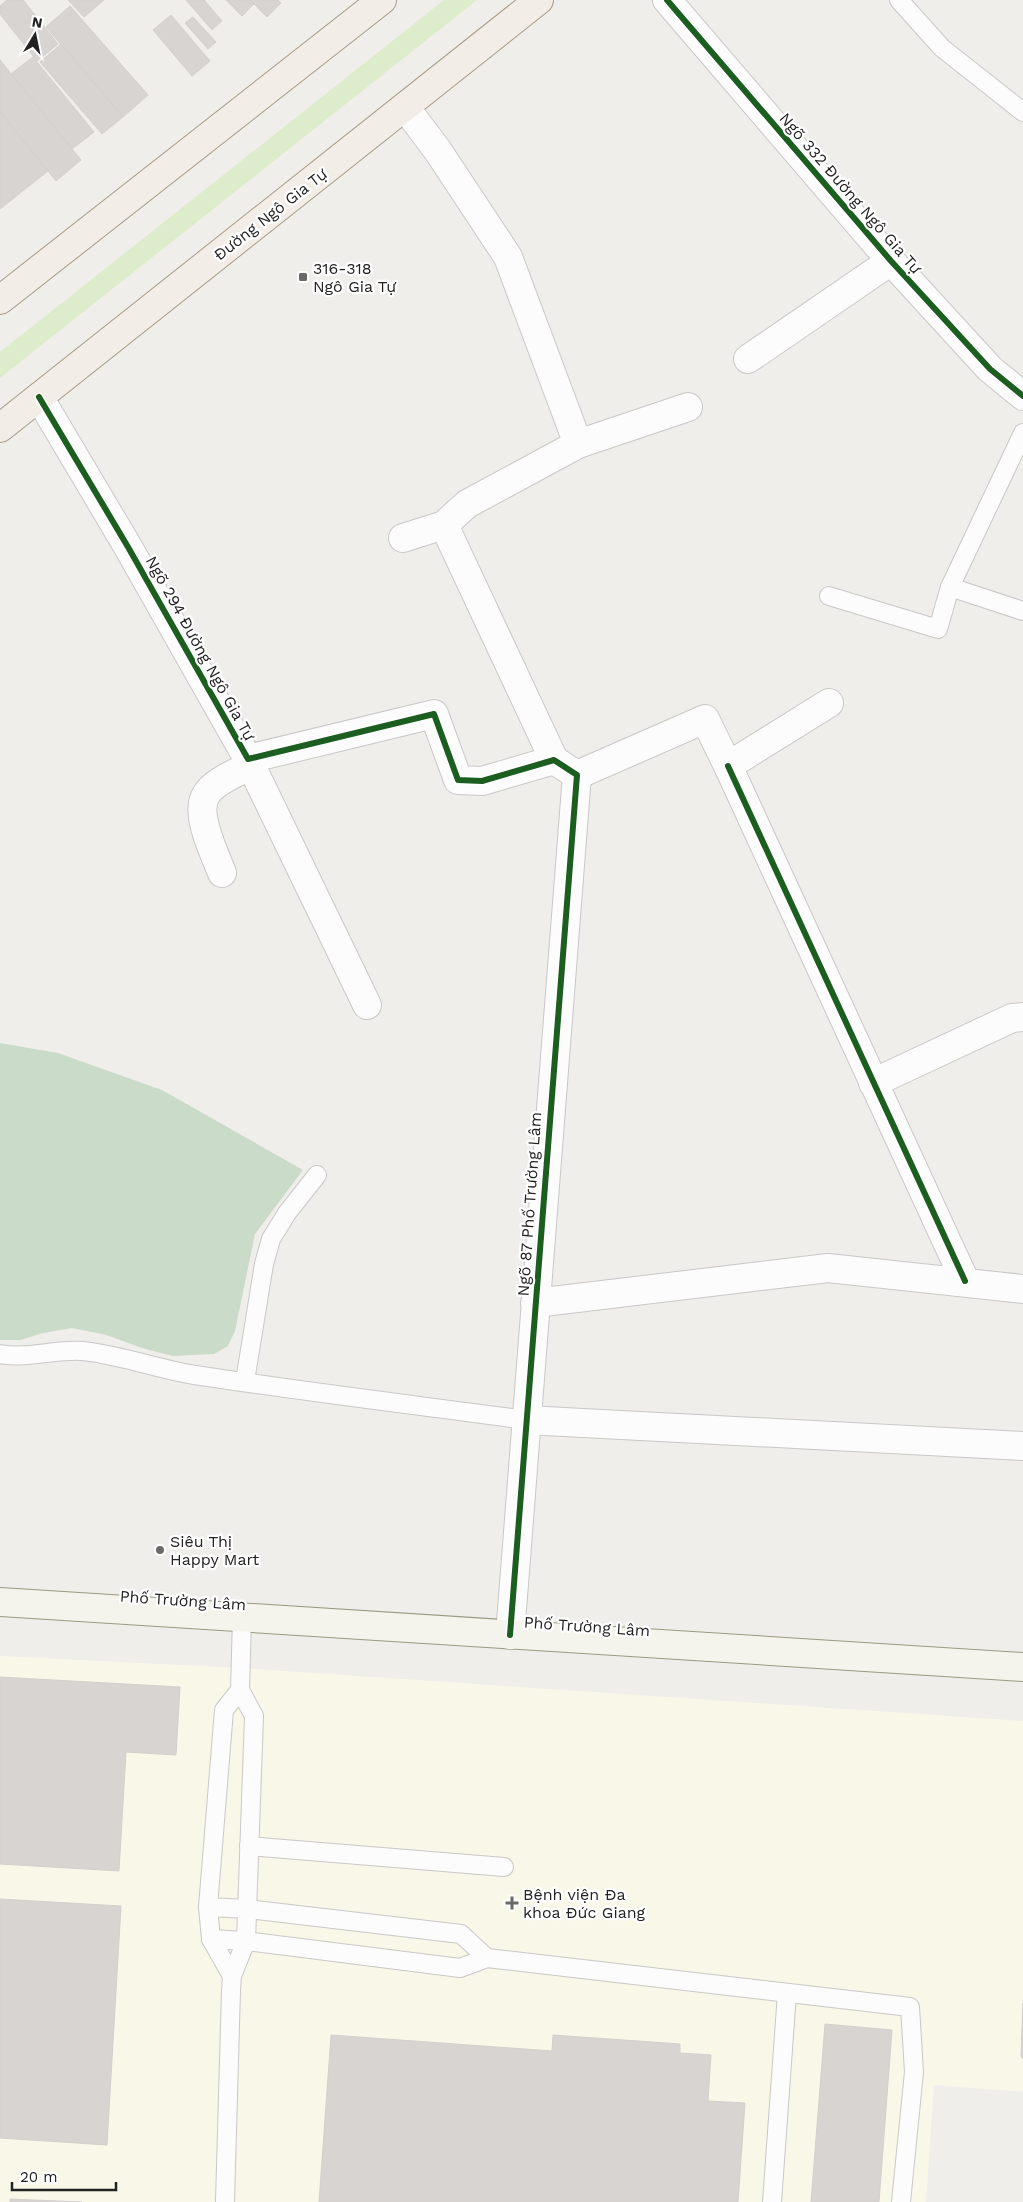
<svg xmlns="http://www.w3.org/2000/svg" width="1023" height="2202" font-family="'Work Sans',sans-serif">
  <style>
    .education { fill: #f8f7e8 }
    .grass { fill: #ddeccb }
    .cemetery { fill: #cadbca }
    .building { fill: #d7d4d2; stroke: #d3d0cc }
    .lines { fill: none; stroke-linecap: round; stroke-linejoin: round }
    .lane-casing { stroke: #c9c8c7; stroke-width: 20 }
    .street-casing { stroke: #c9c8c7; stroke-width: 30 }
    .secondary-casing { stroke: #999a82; stroke-width: 30 }
    .primary-casing { stroke: #a79c86; stroke-width: 30 }
    .lane { stroke: #fdfcfc; stroke-width: 18 }
    .street { stroke: #fdfcfc; stroke-width: 28 }
    .secondary { stroke: #f4f4ed; stroke-width: 28 }
    .primary { stroke: #f3ede7; stroke-width: 28 }
    .cycleway-casing { stroke: #fff; stroke-width: 9 }
    .cycleway { stroke: #1b5e20; stroke-width: 6 }
    .poi-dot { fill: #6a6968; stroke: #fff; stroke-width: 2 }
    .labels { text-anchor: middle; stroke-width: 4.5; stroke-linejoin: round; paint-order: stroke }
    .street-label { font-size: 16px; fill: #222; stroke: #fff }
    .poi-label { font-size: 16px; fill: #222; stroke: #fff; text-anchor: start }
  </style>
  <rect width="100%" height="100%" fill="#f0eeeb"/>
  <polygon class="education" points="0,1656 240,1668 1023,1721 1023,2092 934,2085 926,2202 0,2202"/>
  <polygon class="grass" points="444,0 477,0 0,378 0,352"/>
  <polygon class="cemetery" points="0,1043 58,1053 162,1090 303,1170 255,1234 235,1331 228,1346 214,1354 173,1356 145,1349 106,1335 72,1328 43,1333 21,1340 0,1340"/>
  <g class="building">
    <polygon points="7,0 23,0 58,44 37,61 0,14 0,6"/>
    <polygon points="68,0 104,0 84,17"/>
    <polygon points="186,0 204,0 222,21 212,30"/>
    <polygon points="226,0 250,0 254,4 242,16"/>
    <polygon points="250,0 278,0 281,3 267,17"/>
    <polygon points="70,6 148,95 123,117 46,27"/>
    <polygon points="171,15 210,61 192,76 153,30"/>
    <polygon points="193,17 216,42 208,49 185,23"/>
    <polygon points="61,44 123,117 102,134 40,62"/>
    <polygon points="33,57 94,132 72,149 11,74"/>
    <polygon points="0,60 81,160 56,181 0,112"/>
    <polygon points="0,112 48,171 0,209"/>
    <polygon points="0,1677 180,1687 176,1755 126,1752 119,1871 0,1864"/>
    <polygon points="0,1899 121,1906 107,2145 0,2138"/>
    <polygon points="1023,2003 1023,2059 1021,2056"/>
    <polygon points="825,2024 892,2030 879,2202 811,2202"/>
    <polygon points="331,2035 552,2051 553,2035 680,2044 680,2053 711,2055 708,2101 745,2103 738,2202 319,2202"/>
    <polygon points="10,2199 82,2202 10,2202"/>
  </g>
  <g class="lines">
    <g class="lane-casing">
      <g id="lane">
        <polyline points="899,0 942,48 1023,112"/>
        <polyline points="950,587 1023,611"/>
        <polyline points="829,596 938,629 950,587 1023,433"/>
        <path d="M0,1354C28,1359 55,1349 83,1351C121,1355 157,1369 195,1375C305,1392 416,1405 526,1420"/>
        <polyline points="245,1381 264,1264 271,1239 287,1213 317,1175"/>
        <polyline points="249,1846 504,1867"/>
        <polyline points="208,1907 248,1909 461,1934 487,1958"/>
        <polyline points="211,1939 246,1941 460,1968 487,1958 910,2007 914,2072 901,2202"/>
        <polyline points="232,1976 211,1939 208,1907 224,1710 240,1690"/>
        <polyline points="225,2202 231,1990 232,1976 246,1941 254,1716 240,1690 242,1618"/>
        <polyline points="772,2202 787,1993"/>
      </g>
    </g>
    <g class="street-casing">
      <g id="street">
        <polyline points="667,0 891,261 990,369 1023,396"/>
        <polyline points="405,107 438,151 508,257 578,444"/>
        <polyline points="748,359 891,261"/>
        <polyline points="39,397 128,547 248,759 434,714 458,780 482,781 554,760 577,775"/>
        <polyline points="444,525 554,760"/>
        <polyline points="403,538 444,525 467,504 578,444 688,407"/>
        <polyline points="248,759 367,1005"/>
        <polyline points="728,766 965,1281"/>
        <polyline points="577,775 705,719 728,766 829,703"/>
        <path d="M222,873C215,854 194,814 206,795C214,781 237,773 251,765"/>
        <polyline points="873,1083 1012,1018 1023,1017"/>
        <polyline points="535,1303 828,1268 1023,1289"/>
        <polyline points="526,1420 1023,1446"/>
        <polyline points="510,1635 577,775"/>
      </g>
    </g>
    <g class="secondary-casing">
      <polyline id="secondary" points="0,1602 1023,1667"/>
    </g>
    <g class="primary-casing">
      <g id="primary">
        <polyline points="0,300 382,0"/>
        <polyline points="0,428 539,0"/>
      </g>
    </g>
    <use href="#lane" class="lane"/>
    <use href="#street" class="street"/>
    <use href="#secondary" class="secondary"/>
    <use href="#primary" class="primary"/>
    <g class="cycleway-casing">
      <g id="cycleway">
        <polyline points="667,0 891,261 990,369 1023,396"/>
        <polyline points="39,397 128,547 248,759 434,714 458,780 482,781 554,760 577,775 510,1635"/>
        <polyline points="728,766 965,1281"/>
      </g>
    </g>
    <use href="#cycleway" class="cycleway"/>
  </g>
  <g class="poi-dot">
    <rect x="298" y="272" width="10" height="10" rx="2.5"/>
    <circle cx="160" cy="1550" r="5"/>
    <path d="M509.5 1895.5h5v5h5v5h-5v5h-5v-5h-5v-5h5z"/>
  </g>
  <g class="labels">
    <g class="street-label">
      <text transform="translate(851 193) rotate(49)" y="6">Ngõ 332 Đường Ngô Gia Tự</text>
      <text transform="translate(270 214) rotate(-38)" y="6">Đường Ngô Gia Tự</text>
      <text transform="translate(201 648) rotate(61)" y="6">Ngõ 294 Đường Ngô Gia Tự</text>
      <text transform="translate(529 1204) rotate(-86)" y="6">Ngõ 87 Phố Trường Lâm</text>
      <text transform="translate(183 1600) rotate(4)" y="6">Phố Trường Lâm</text>
      <text transform="translate(587 1626) rotate(4)" y="6">Phố Trường Lâm</text>
    </g>
    <g class="poi-label">
      <text x="313" y="274">316-318<tspan x="313" dy="18">Ngô Gia Tự</tspan></text>
      <text x="170" y="1547">Siêu Thị<tspan x="170" dy="18">Happy Mart</tspan></text>
      <text x="523" y="1900">Bệnh viện Đa<tspan x="523" dy="18">khoa Đức Giang</tspan></text>
    </g>
  </g>
  <g transform="translate(35 35) rotate(10)" stroke="#ffffff" stroke-width="4" paint-order="stroke">
  <path d="M0-4L9 19L0 12L-9 19Z" fill="#222222"/>
  <text y="-8" font-size="14" font-weight="bold" text-anchor="middle" fill="#222222">N</text>
  </g>
  <path d="M12 2182v8h104v-8" fill="none" stroke="#222222" stroke-width="2.5"/>
  <text x="20" y="2182" font-size="15" fill="#222222" stroke="#ffffff" stroke-width="4" paint-order="stroke">20 m</text>
</svg>
